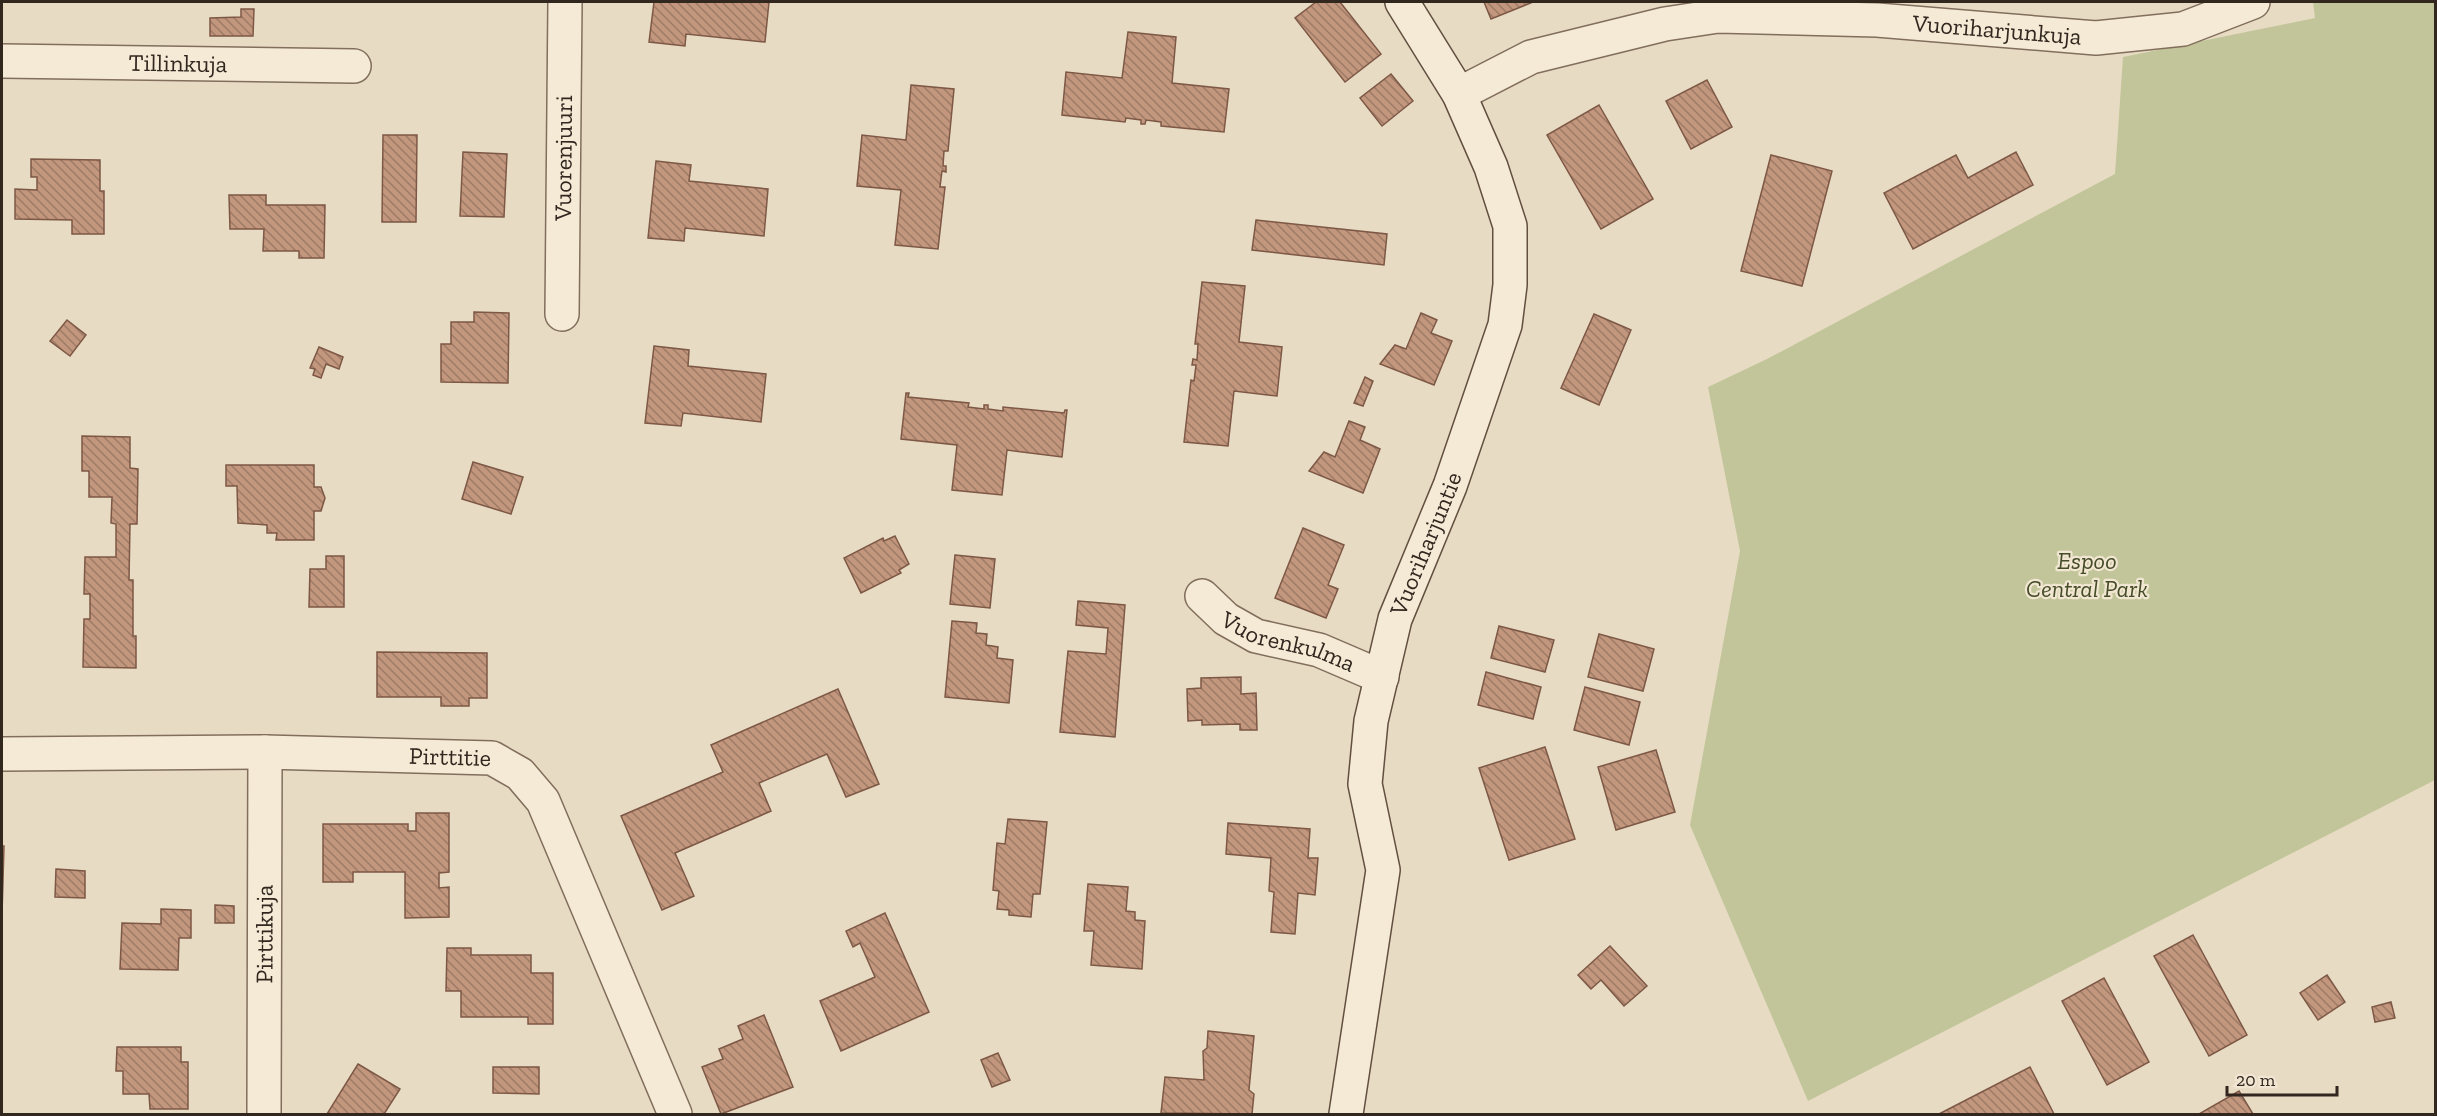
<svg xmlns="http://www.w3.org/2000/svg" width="2437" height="1116" font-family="'Zilla Slab',serif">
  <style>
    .park { fill: #c2c599 }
    .building { fill: url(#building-back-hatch); stroke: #7d5845; stroke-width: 1.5 }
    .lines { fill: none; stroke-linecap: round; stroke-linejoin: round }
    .street-casing { stroke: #816e5c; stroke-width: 36 }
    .secondary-casing { stroke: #624f40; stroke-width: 36 }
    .street { stroke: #f4ead6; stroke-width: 33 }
    .secondary { stroke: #f4ead6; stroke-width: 33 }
    .labels { text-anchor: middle; stroke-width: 4.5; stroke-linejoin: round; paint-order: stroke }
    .street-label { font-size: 24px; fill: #32271f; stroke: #f1e6d2 }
    .park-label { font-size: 24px; font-style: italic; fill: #454c28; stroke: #f1e6d2 }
  </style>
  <defs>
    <pattern id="building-back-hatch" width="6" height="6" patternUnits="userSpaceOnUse" patternTransform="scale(1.5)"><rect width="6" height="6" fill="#c2977e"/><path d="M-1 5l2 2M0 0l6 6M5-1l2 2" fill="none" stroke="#9e7b67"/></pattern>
  </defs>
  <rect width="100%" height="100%" fill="#e8dbc4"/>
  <polygon class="park" points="2313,2 2435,2 2435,780 1808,1101 1690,825 1740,551 1708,387 1767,359 2115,174 2123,57 2315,18"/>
  <g class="building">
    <polygon points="654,2 769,2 765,42 686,34 685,46 649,42"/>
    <polygon points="1316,2 1340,2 1381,54 1345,82 1295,18"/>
    <polygon points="1484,2 1533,2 1491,19"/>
    <polygon points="241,9 254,9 253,36 210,36 210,18 241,17"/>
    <polygon points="1128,32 1176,37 1172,83 1229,89 1224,132 1161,126 1161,122 1146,120 1145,124 1141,124 1141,120 1126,118 1125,122 1062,115 1066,72 1122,78"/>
    <polygon points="1391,74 1413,101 1382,126 1360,98"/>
    <polygon points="1707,80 1732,127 1691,149 1666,101"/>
    <polygon points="911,85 954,89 948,151 944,151 943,166 946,166 946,172 942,171 940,187 945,187 938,249 895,245 901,190 857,186 862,135 906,140"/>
    <polygon points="1599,105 1653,199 1601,229 1547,135"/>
    <polygon points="383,135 417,135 416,222 382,222"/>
    <polygon points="463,152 507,154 504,217 460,216"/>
    <polygon points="2016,152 2033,185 1913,249 1884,193 1956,155 1968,178"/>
    <polygon points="1771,155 1832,171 1802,286 1741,271"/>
    <polygon points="31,159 100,160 100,191 104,191 104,234 72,234 72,220 15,219 15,189 37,190 37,177 31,177"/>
    <polygon points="656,161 691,165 689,181 768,189 764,236 685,228 684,241 648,238"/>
    <polygon points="229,195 266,195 266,205 325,205 324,258 299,258 299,251 263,251 264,229 230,229"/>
    <polygon points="1256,220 1387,234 1384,265 1252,250"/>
    <polygon points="1202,282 1245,286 1239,342 1282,347 1277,396 1234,391 1228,446 1184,442 1191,380 1194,381 1196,365 1192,365 1193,359 1197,360 1198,344 1195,344"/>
    <polygon points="474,312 509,313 508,383 441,382 441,344 451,344 451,322 474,322"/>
    <polygon points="1421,313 1437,320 1431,333 1452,341 1434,385 1380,364 1395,345 1406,349"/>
    <polygon points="1594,314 1631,330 1599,405 1561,388"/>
    <polygon points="67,320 86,335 70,356 50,341"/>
    <polygon points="654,346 689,350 688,366 766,374 761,422 683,413 681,426 645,423"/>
    <polygon points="319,347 343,357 339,369 326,364 321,378 313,375 315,369 310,368"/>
    <polygon points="1365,377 1373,381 1363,406 1354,403"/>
    <polygon points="906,393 909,393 908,397 969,403 968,407 984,409 984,405 988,405 988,409 1003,411 1003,407 1064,413 1065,410 1067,410 1062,457 1007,450 1002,495 952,490 957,445 901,439"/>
    <polygon points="1349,421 1365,427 1360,440 1380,449 1363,493 1309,471 1324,452 1335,457"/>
    <polygon points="82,436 130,437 130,468 138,469 137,524 130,524 129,580 133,580 133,636 136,636 136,668 83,667 84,619 90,619 90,594 84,594 85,557 116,557 116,524 111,523 112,497 89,497 89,471 82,471"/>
    <polygon points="473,462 523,477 511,514 462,499"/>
    <polygon points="226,465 314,465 314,487 321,487 325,498 321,511 314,511 314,540 276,540 277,533 267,533 267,525 238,523 237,486 226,486"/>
    <polygon points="1303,528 1344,545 1328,585 1338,589 1326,618 1275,598"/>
    <polygon points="895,536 909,564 899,570 901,573 861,593 844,558 883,538 884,541"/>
    <polygon points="955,555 995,559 990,608 950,604"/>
    <polygon points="326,556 344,556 344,607 309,607 310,569 326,569"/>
    <polygon points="1078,601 1125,605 1115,737 1060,732 1068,651 1106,654 1108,628 1076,625"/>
    <polygon points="952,621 977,623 976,633 987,634 986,645 998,647 997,658 1013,660 1009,703 945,697"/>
    <polygon points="1499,626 1554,640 1545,672 1491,658"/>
    <polygon points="1599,634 1654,649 1643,691 1588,677"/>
    <polygon points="377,652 487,653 487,698 469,698 469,706 441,706 441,697 377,697"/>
    <polygon points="1486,672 1541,687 1533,719 1478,705"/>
    <polygon points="1241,677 1241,694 1256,693 1257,730 1240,730 1240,724 1202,725 1202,720 1188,721 1187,689 1201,688 1201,678"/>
    <polygon points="1585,687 1640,702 1629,745 1574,730"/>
    <polygon points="838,689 879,784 846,797 827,754 759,783 771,811 675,853 694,896 662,910 621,816 723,772 711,745"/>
    <polygon points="1545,747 1575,839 1509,860 1479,768"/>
    <polygon points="1656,750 1675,812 1616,830 1598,767"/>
    <polygon points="416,813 449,813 449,872 439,873 439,888 449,887 449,917 405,918 405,872 353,872 353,882 323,882 323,824 408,824 408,831 416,831"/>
    <polygon points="1008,819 1047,822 1040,894 1033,894 1031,917 1009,915 1009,910 997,909 999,891 993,890 997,843 1005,844"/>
    <polygon points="1228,823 1310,829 1308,858 1318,858 1315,895 1298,893 1295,934 1271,932 1274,892 1269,891 1271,858 1226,854"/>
    <polygon points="2,846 4,846 2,915"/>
    <polygon points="56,869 85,871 85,898 55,897"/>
    <polygon points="1088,884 1128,887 1126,911 1135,912 1135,920 1145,921 1142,969 1091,965 1094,931 1084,931"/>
    <polygon points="215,905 234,906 234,923 215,923"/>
    <polygon points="161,909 191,910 191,938 179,938 178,970 120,969 122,923 161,924"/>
    <polygon points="885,913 929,1012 841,1051 820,1001 875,977 860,943 853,947 846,931"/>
    <polygon points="2193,935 2247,1035 2209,1056 2154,956"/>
    <polygon points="1610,946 1647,986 1624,1006 1601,980 1591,989 1578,975"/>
    <polygon points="447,948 471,948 471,955 531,955 531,973 553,973 553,1024 528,1024 528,1017 461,1017 461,991 446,991"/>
    <polygon points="2327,975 2345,1002 2318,1020 2300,993"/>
    <polygon points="2104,978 2149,1062 2107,1085 2062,1001"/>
    <polygon points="2391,1002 2395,1018 2375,1022 2372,1007"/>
    <polygon points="764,1015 793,1087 721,1114 702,1067 723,1059 719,1049 743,1039 738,1026"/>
    <polygon points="1208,1031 1254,1036 1249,1090 1254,1094 1252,1114 1161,1113 1165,1077 1204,1080 1203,1051 1207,1048"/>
    <polygon points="117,1047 181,1047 181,1062 188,1062 188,1109 150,1109 149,1094 123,1094 123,1071 116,1071"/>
    <polygon points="998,1053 1010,1080 992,1087 981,1060"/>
    <polygon points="358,1064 400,1089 384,1114 327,1114"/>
    <polygon points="493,1067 539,1067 539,1094 493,1093"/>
    <polygon points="2030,1067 2054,1114 1939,1114"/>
    <polygon points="2239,1091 2253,1114 2199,1114"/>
  </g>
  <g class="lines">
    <g class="street-casing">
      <g id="street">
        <path id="s1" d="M2,61L354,66"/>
        <path id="s2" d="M1459,94L1531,57L1665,24L1718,16L1877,20L2096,38L2183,29L2253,2"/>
        <path id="s3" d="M562,314L565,2"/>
        <path id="s4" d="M1202,596L1226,619L1256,636L1319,650L1382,677"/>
        <path id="s5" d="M2,754L265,752L492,758L520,774L543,801L675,1114"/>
        <path id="s6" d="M264,1114L265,752"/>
      </g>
    </g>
    <g class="secondary-casing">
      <g id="secondary">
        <path id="s7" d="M1346,1114L1383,870L1365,784L1371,721L1395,619L1450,486L1505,325L1510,285V226L1491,167L1459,94L1402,2"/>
      </g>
    </g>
    <use href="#street" class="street"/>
    <use href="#secondary" class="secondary"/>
  </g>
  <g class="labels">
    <g class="street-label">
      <text dy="8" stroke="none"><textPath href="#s2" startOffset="552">Vuoriharjunkuja</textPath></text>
      <text dy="8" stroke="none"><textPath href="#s1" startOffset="176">Tillinkuja</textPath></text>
      <text dy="8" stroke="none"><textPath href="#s3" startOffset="156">Vuorenjuuri</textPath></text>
      <text dy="8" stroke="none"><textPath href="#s7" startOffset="584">Vuoriharjuntie</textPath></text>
      <text dy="8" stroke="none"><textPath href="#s4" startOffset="100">Vuorenkulma</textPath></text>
      <text dy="8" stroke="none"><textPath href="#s5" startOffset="448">Pirttitie</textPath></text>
      <text dy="8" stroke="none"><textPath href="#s6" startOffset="180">Pirttikuja</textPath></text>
    </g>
    <g class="park-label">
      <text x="2087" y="569">Espoo<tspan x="2087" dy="28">Central Park</tspan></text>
    </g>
  </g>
  <rect width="2437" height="1116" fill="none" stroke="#32271f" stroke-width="6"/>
  <path d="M2227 1086v9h110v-9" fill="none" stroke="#32271f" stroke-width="3"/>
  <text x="2236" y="1086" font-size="18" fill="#32271f" stroke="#f1e6d2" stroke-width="4.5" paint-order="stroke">20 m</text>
</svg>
